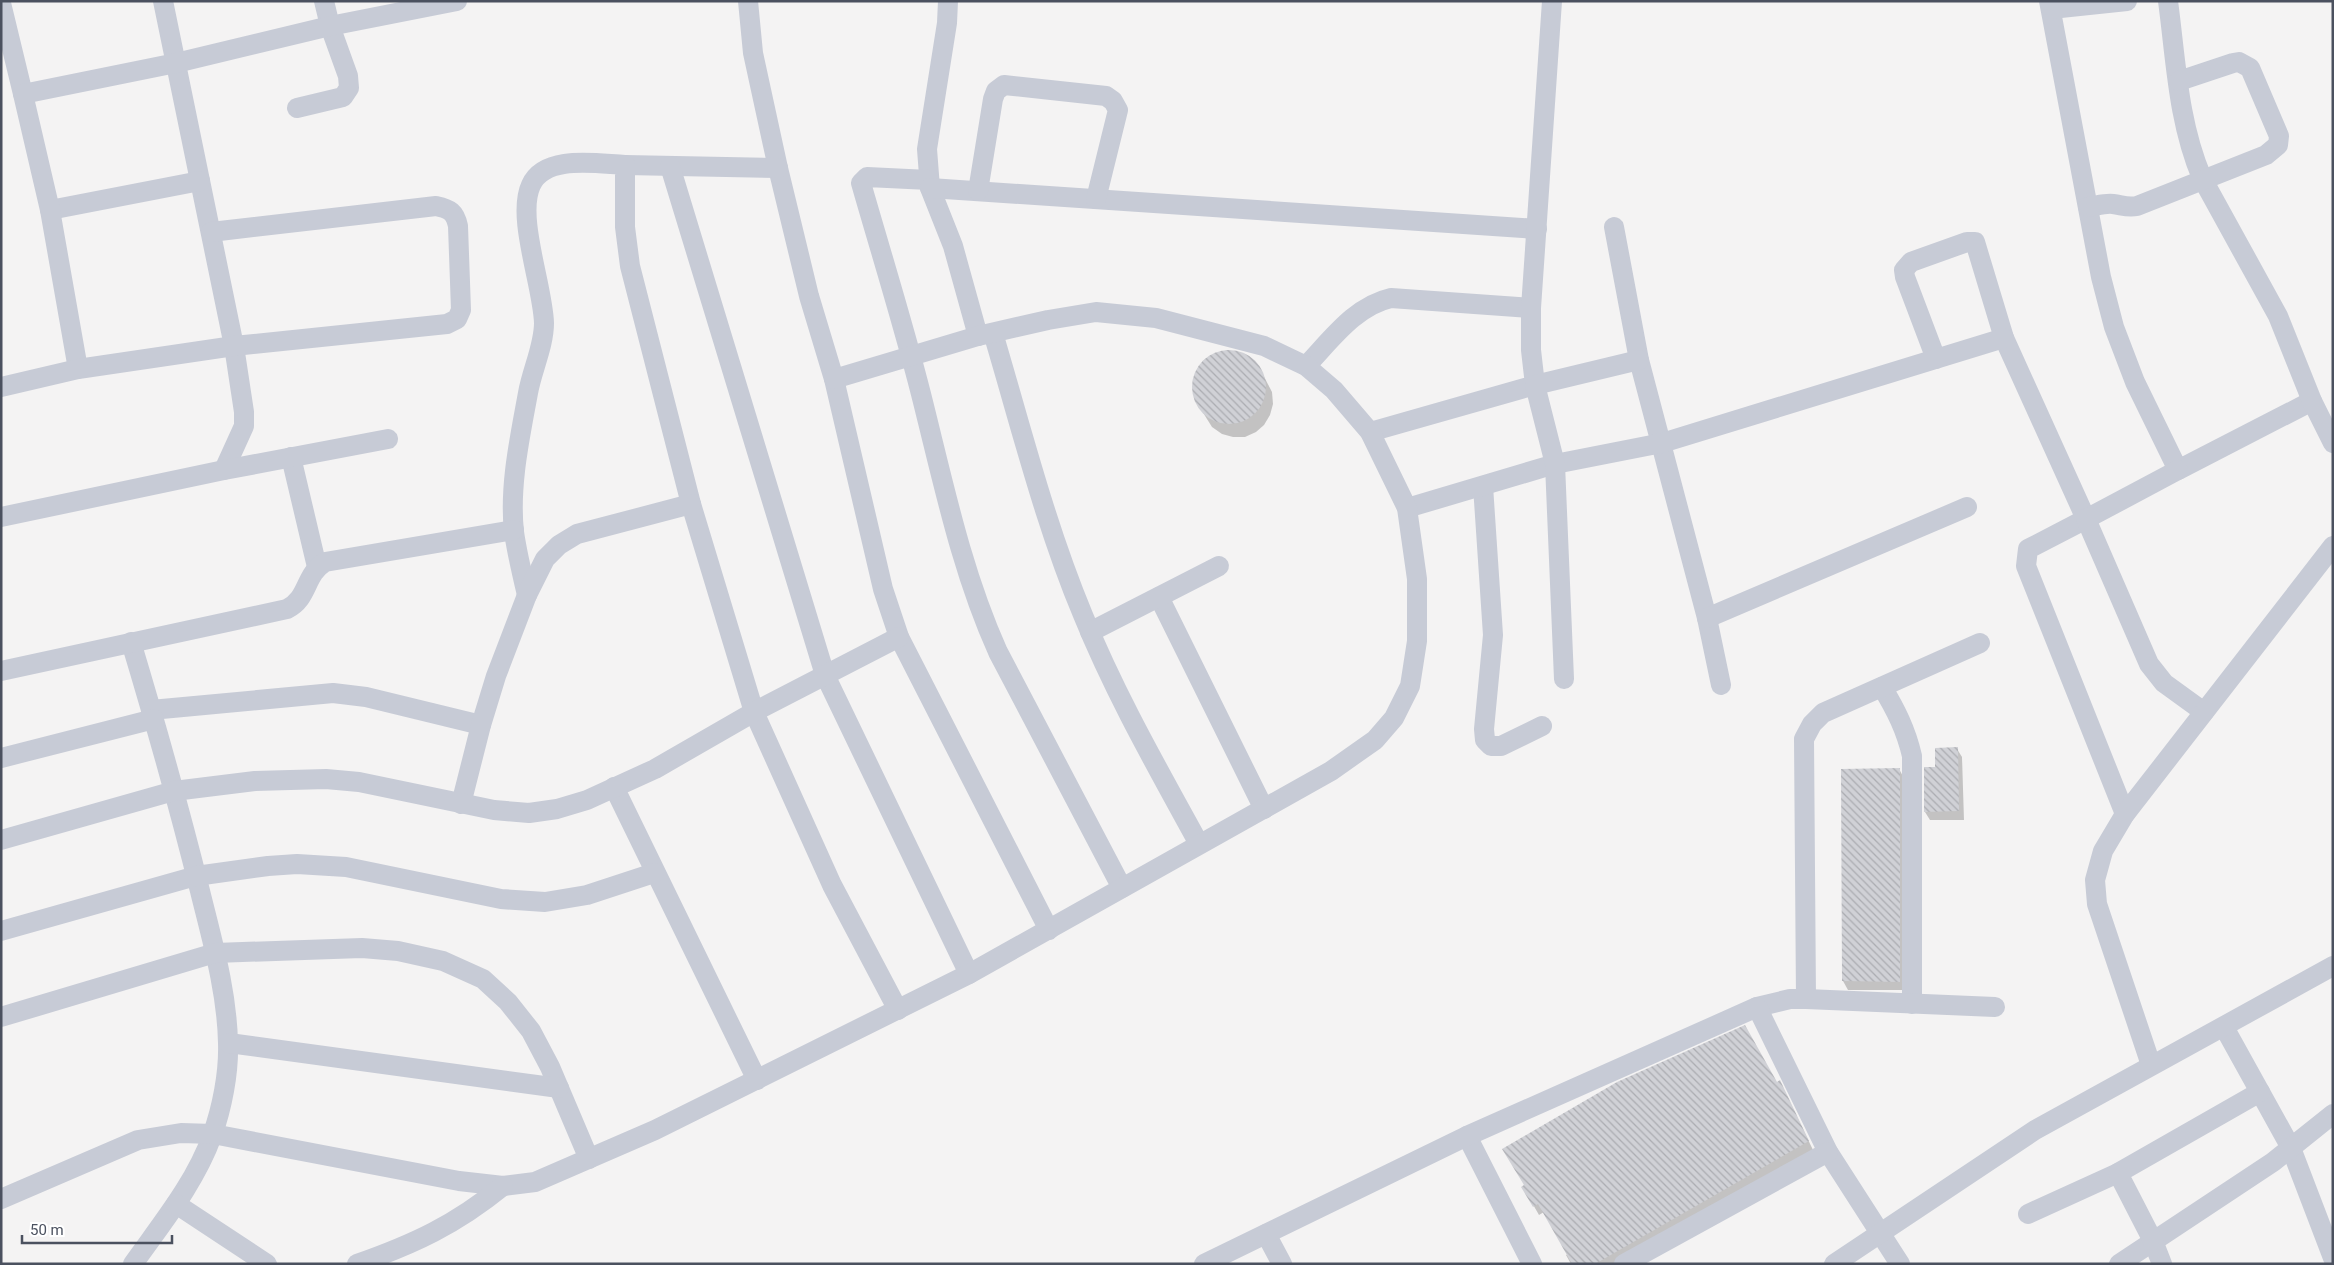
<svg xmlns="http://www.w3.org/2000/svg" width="2334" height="1265" font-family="Roboto,sans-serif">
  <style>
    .shadow { fill: #0003 }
    .building { fill: url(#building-back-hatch) }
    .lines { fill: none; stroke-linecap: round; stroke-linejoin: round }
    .minor { stroke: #c7cbd6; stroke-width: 20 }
  </style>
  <defs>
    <pattern id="building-back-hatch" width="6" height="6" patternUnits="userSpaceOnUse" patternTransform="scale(1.25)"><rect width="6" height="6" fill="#d0d1d6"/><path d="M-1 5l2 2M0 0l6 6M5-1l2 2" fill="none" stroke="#abacb1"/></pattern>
  </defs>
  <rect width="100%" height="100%" fill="#f4f3f3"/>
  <g class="shadow">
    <polygon points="1228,350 1243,354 1259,367 1272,392 1273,404 1270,415 1264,425 1256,432 1245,437 1233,437 1222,434 1212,427 1197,403 1193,392 1193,380 1198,368 1205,359 1216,353"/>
    <polygon points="1957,749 1962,757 1964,820 1930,820 1925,812 1937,768"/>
    <polygon points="1899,769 1904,778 1904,990 1848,990 1843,981"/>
    <polygon points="1777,1083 1784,1090 1813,1150 1615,1264 1571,1264 1566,1255 1568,1254 1544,1212 1539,1215 1523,1187"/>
  </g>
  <g class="building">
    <circle cx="1229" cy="387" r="37"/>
    <polygon points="1958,747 1959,811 1924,812 1924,767 1935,767 1935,748"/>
    <polygon points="1900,768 1900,982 1842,981 1841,769"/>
    <polygon points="1745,1025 1777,1082 1780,1080 1809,1141 1595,1264 1572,1264 1538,1204 1533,1207 1521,1187 1524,1185 1502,1149 1617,1082"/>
  </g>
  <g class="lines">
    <g class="minor">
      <polyline points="163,1 234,346 244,412 244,426 224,470"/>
      <polyline points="748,1 753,53 778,168 809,296 834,379 883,589 899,637 1049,930"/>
      <polyline points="948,1 947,23 927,149 930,188 953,246 978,336"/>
      <polyline points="2049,1 2101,277 2114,327 2135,382 2178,470 2312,401"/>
      <path d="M2168,1C2176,61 2178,122 2202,178L2278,316L2312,401L2333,443"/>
      <polyline points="1,3 23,94"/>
      <polyline points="2051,9 2127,1"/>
      <polyline points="297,108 343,97 349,88 348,76 330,26 324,1"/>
      <polyline points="625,165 778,168"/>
      <polyline points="670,166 825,675 969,974"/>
      <path d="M929,180L867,177L861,183C881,253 903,323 921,394C943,481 961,570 998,652L1122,888"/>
      <polyline points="930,188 1537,229"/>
      <polyline points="978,191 993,99 996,91 1004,85 1106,96 1113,101 1118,110 1096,199"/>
      <path d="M2088,207C2096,206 2105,203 2113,204C2122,205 2127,208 2137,206L2266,155L2278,145L2279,136L2250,68L2239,62L2233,63L2179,81"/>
      <polyline points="50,210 200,181"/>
      <polyline points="1614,227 1639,360 1707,618 1721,685"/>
      <path d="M993,333C1021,427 1045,524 1083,615C1115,694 1158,769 1199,844"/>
      <polyline points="1936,359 1905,277 1904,270 1911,262 1967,242 1975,242 2004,338 2086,519 2028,549 2026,566 2125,814"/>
      <path d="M1306,366C1331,340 1355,306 1391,298L1531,308"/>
      <polyline points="78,369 50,210 23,94 176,63 330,26 457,1"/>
      <path d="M1,387L78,369L234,346L447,324L457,319L461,310L458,226C455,212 450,209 436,206L211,232"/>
      <polyline points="1370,432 1535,385 1531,350 1531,308 1552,1"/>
      <polyline points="291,457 317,567"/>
      <polyline points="2178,470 2086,519 2149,664 2164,683 2204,712"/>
      <polyline points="1483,486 1493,635 1484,729 1485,740 1491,746 1501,746 1542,726"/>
      <polyline points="1407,508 1555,464 1662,443 2004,338"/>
      <polyline points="1,517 224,470 388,439"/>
      <path d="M527,595C522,574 517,553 514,532C509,486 520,437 528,393C532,370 544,346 544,323C543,286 516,217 531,185C545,154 598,164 625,165V227L630,266L691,504L754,712L832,885L898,1010"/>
      <polyline points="1159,597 1264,809"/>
      <polyline points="1707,618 1967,507"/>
      <polyline points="1090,632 1219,566"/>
      <path d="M131,642C156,725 179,807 200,891C212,940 227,991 228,1043C229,1073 222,1108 212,1136C195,1183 162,1223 133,1264"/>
      <path d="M1,671L287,609C309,598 304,575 325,562L514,530"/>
      <polyline points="1564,679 1555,464 1535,385 1639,360"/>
      <path d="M1882,687C1896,710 1906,730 1912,756V1004"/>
      <polyline points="151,710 333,693 366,697 481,725"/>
      <polyline points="1,758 154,719"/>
      <polyline points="614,787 757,1080"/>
      <polyline points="461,804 481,725 496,676 527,595 545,559 559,545 577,534 691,504"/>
      <polyline points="1,840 174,791 255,781 326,779 359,782 494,810 529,813 557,809 587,800 655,769 754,712 899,637"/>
      <polyline points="1,931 196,876 268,866 297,864 346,867 501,899 545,902 587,895 654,873"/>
      <polyline points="1806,999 1804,739 1812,724 1823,713 1980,643"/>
      <polyline points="1757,1007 1790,999 1806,999 1995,1007"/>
      <polyline points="1,1017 215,953 362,948 398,951 443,961 483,979 508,1002 531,1031 550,1067 589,1159"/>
      <polyline points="2224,1027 2291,1148 2333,1258"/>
      <polyline points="229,1043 559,1088"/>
      <polyline points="2151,1065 2097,904 2095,880 2103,851 2125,814 2333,546"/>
      <polyline points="1467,1136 1532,1264"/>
      <polyline points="1,1199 138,1140 181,1133 213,1134 459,1181 503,1186 535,1182 655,1130 969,974 1331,771 1375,740 1394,718 1410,686 1417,641 1417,579 1407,508 1370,432 1334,390 1306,366 1264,346 1156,318 1096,312 1048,320 978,336 834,379"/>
      <polyline points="176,1204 267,1264"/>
      <polyline points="2028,1214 2118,1173"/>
      <polyline points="1266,1234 1282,1264"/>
      <path d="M357,1264C414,1244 455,1225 503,1186"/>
      <polyline points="1204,1264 1467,1136 1757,1007 1828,1152 1900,1264"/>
      <polyline points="1624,1264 1828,1152"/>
      <polyline points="1834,1264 2035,1130 2333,966"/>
      <polyline points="2119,1264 2273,1162 2333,1114"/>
      <polyline points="2162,1264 2153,1241 2118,1173 2260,1092"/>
    </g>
  </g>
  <rect width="2334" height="1265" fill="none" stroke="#4b515f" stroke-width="5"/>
  <path d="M22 1235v8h150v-8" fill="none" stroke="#4b515f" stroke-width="2.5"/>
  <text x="30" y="1235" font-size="15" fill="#4b515f" stroke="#ffffff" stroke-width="4" paint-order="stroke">50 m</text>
</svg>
